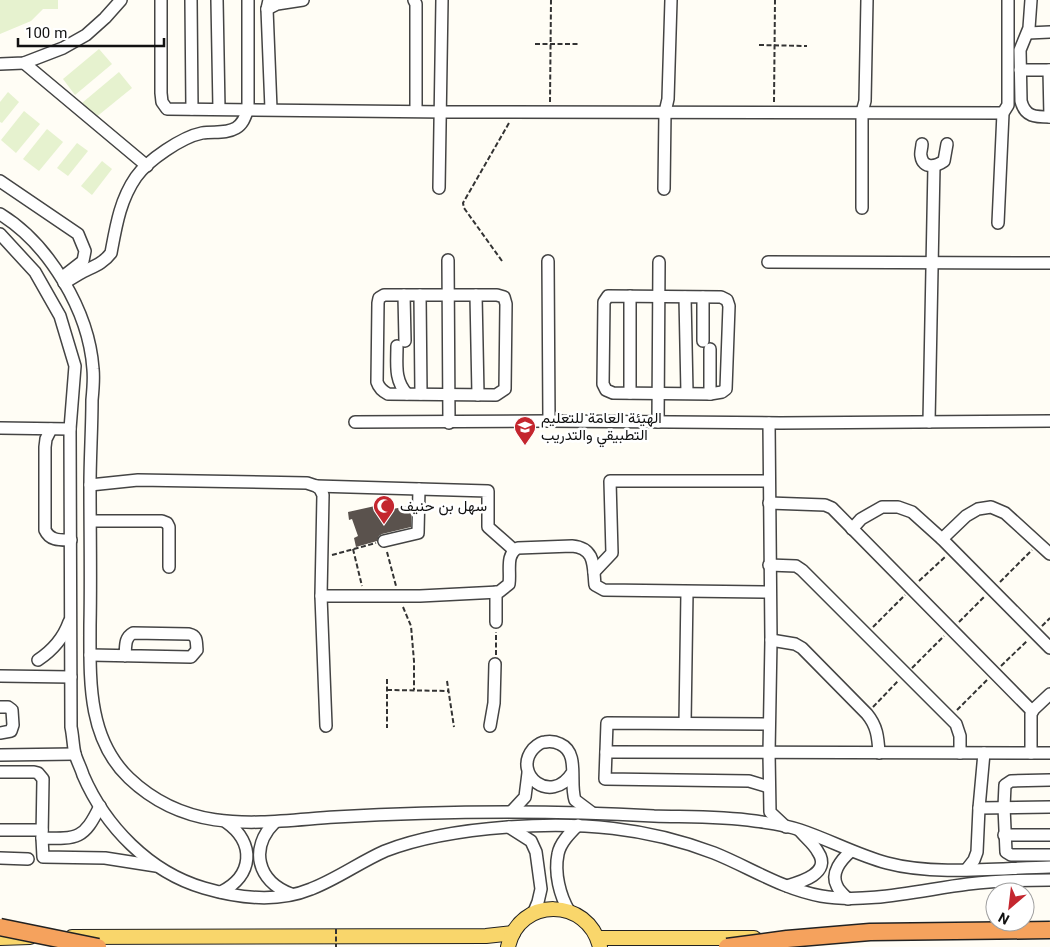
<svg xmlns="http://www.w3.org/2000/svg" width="1050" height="947" font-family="Georgia,Vazirmatn,serif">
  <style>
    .pitch { fill: #e6f2cf }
    .building { fill: #5a524d }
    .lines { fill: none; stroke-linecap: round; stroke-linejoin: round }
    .minor-casing { stroke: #444; stroke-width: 14 }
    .major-casing { stroke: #222; stroke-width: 16 }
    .path { stroke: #333; stroke-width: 2; stroke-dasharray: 5 2.5; stroke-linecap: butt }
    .minor { stroke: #fff; stroke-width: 11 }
    .major { stroke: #f9d66b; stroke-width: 14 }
    .highway-bridge-casing { stroke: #222; stroke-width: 19; stroke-linecap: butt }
    .path-bridge { stroke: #333; stroke-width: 2; stroke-dasharray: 5 2.5; stroke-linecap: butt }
    .highway-bridge { stroke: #f5a25d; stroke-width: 16 }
    .labels { text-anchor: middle; stroke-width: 5; stroke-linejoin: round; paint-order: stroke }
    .poi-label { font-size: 15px; fill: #111; stroke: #fff; text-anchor: start }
  </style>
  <rect width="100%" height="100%" fill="#fffdf5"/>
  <g class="pitch">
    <polygon points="0,0 58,0 58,9 43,9 31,21 0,34"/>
    <polygon points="99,49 112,64 75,95 63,79"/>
    <polygon points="119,72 132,88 95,118 82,103"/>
    <polygon points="8,92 19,102 2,123 0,122 0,102"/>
    <polygon points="24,111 40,124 16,153 1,140"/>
    <polygon points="47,129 63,142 39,171 23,159"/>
    <polygon points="77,143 88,151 68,176 57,168"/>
    <polygon points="102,161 112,169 92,195 81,186"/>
  </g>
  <polygon class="building" points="375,506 376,512 409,506 411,513 411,527 382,534 379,536 377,541 356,547 354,538 358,536 352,519 349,520 348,512"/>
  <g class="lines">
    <g class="minor-casing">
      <g id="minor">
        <polyline points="161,0 161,93 162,102 167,109 446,112 1003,113"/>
        <polyline points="191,0 192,109"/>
        <polyline points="217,0 219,109"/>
        <polyline points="269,0 267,9 271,109"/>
        <polyline points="414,0 416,4 416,111"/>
        <path d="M1031,0L1029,28L1020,50L1021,101C1025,117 1035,117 1050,117"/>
        <polyline points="267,9 277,4 303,0"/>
        <polyline points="1028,33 1050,32"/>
        <polyline points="24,63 147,166"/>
        <polyline points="0,64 24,63 63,48 86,35 105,18 121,0"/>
        <polyline points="1020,70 1050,70"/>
        <polyline points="1049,70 1050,117"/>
        <path d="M922,144C922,148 920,153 921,156C923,170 937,166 944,161L947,144"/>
        <polyline points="0,181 78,234 85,251 83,261 65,275"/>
        <polyline points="439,188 442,0"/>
        <polyline points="664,189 665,112 668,99 671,0"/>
        <polyline points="862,208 862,112 865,101 867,0"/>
        <path d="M0,214C49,244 89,311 93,369C94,379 93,390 92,400C92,428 90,457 90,485C90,532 91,578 90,625C90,679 87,738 129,778C190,836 260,822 335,817C441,811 547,810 654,816C687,817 721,816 755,821C769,823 786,825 800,830C830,840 857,855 887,863C935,876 1000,868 1050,867"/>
        <polyline points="998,223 1003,113 1008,105 1008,0"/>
        <path d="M0,234L35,272L60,316L75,366L70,429L71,727C73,736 73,746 75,754C77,761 81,768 83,775C105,826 149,872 204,888C238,898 277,903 311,889C337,879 360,862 385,851C423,836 468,830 508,827C581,822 646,827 714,853C749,867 782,889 821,896C866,904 921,890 968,884C995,881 1023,880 1050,880"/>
        <polyline points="448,260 449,423"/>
        <polyline points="548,261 549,421"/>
        <polyline points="768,262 1050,263"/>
        <path d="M64,283C69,280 74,277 79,274C91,267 102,265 111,253C116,226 120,200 136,177C148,160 182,137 202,133C213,131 226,134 236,128C243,124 245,117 248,109V0"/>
        <path d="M384,295H497L504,297L506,304L505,389L496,395L388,394C382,391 379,388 377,382L378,303L379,298Z"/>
        <polyline points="404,295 405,341"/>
        <polyline points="420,295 421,394"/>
        <polyline points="476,295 478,395"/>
        <polygon points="608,296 721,297 727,300 729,306 726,389 722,392 710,394 613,393 606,390 603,384 604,302"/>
        <polyline points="630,296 630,393"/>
        <polyline points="685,297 687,393"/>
        <polyline points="703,297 703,341"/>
        <path d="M397,346C397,364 394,380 407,394"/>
        <polyline points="710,394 710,349"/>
        <polyline points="355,422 549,421 780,423 1050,421"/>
        <polyline points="658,422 659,262"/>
        <polyline points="929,422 934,166"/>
        <polyline points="769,423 771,640 769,753 770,812 786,827"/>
        <polyline points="0,428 70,429"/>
        <path d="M51,429L46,439L45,447V530C50,541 60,540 71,540"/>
        <polyline points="90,485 138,480 307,483 316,486 320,489 323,495 321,596 326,726"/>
        <polyline points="316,486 488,491 488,527 514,550"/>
        <polyline points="769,503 825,505 832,508 1032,711"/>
        <polyline points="91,521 162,521 167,523 169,527 169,567"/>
        <polyline points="852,529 861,519 882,507 898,507 912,512 942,539 1050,648"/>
        <polyline points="942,539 966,516 978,509 991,507 1005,513 1050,554"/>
        <polyline points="384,541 418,533 419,489"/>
        <polyline points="769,565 796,566 802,570 956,724 960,736 960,753"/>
        <polyline points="594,572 612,553 610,481 769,481"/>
        <path d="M321,596H420L499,592L509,584C511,572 505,554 518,548L572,546C596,548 593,567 595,585L604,590L770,592"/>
        <polyline points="496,622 496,592"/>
        <path d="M771,640L795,644L802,648L867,714C877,726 878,737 879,753"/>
        <path d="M90,655L191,657L197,650C196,642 198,636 189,634L133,633C124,638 126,647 125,656"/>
        <path d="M38,660C53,650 63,639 69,622"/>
        <polyline points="0,676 71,677"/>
        <polyline points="0,707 8,707 12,710 13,725 11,731 0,733"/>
        <polyline points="685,723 687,592"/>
        <polyline points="769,724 607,723 605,779 749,781 769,787"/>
        <polyline points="490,726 494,703 495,664"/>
        <polyline points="606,752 1050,753"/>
        <polyline points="1031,753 1031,714 1034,709 1050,694"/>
        <polyline points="0,755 75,754"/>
        <polyline points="0,772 34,772 38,773 43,779 42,838"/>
        <path d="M572,773C551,806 512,774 533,749C536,746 541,742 545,742C551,741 556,742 560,744C580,753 569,782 575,800L591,812"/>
        <polyline points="1050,780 1011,781 1005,785 1004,807 1006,852 1011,855 1050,855"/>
        <path d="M100,806C84,839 78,839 42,838L43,857L105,858L156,866"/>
        <polyline points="979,808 1050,807"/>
        <polyline points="512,811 525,797 528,773"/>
        <path d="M275,822C249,848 257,881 291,894"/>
        <polyline points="509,827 531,841 536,852 541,889 538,902 533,914"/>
        <polyline points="0,830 42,830"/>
        <polyline points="1004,835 1050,835"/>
        <polyline points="0,858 28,859"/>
        <polyline points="967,869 974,860 977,852 979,808 984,753"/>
        <path d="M787,886C801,882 832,873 818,852C814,844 806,838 800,831"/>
        <path d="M221,892C253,876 256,843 226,822"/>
        <path d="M848,899C844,895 839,891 837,886C830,873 842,859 851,851"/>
        <path d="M569,911C560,896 554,873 558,854C560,843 570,833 578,825"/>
      </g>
    </g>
    <g class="major-casing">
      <g id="major">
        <polyline points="72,937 486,936 513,933"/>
        <polyline points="0,938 30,937"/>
        <polyline points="598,938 754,938"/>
        <path d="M508,947C519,896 588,897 600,947"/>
      </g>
    </g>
    <g class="path">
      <polyline points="535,44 579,44"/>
      <polyline points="759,45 807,46"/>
      <polyline points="550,102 551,0"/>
      <polyline points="774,102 775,0"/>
      <polyline points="502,261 464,208 463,203 509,123"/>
      <polyline points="353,549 362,586"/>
      <polyline points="387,552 396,586"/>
      <polyline points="332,555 376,543"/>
      <polyline points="919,581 945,557"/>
      <polyline points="1000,582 1032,550"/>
      <polyline points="403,607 411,626 414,661 414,690"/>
      <polyline points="959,622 985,596"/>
      <polyline points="1042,626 1050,618"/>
      <polyline points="873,627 905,595"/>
      <polyline points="496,655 496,632"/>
      <polyline points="1001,666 1028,640"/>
      <polyline points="912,668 944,636"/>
      <polyline points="387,679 387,728"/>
      <polyline points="447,681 454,727"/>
      <polyline points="387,690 448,691"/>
      <polyline points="873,707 898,681"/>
      <polyline points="957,710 987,680"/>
    </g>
    <use href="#minor" class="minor"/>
    <use href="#major" class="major"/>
    <g class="highway-bridge-casing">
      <g id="highway-bridge">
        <polyline points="0,927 98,947"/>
        <polyline points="727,947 787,939 870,932 1050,930"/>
      </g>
    </g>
    <polyline class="path-bridge" points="336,929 336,947"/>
    <use href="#highway-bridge" class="highway-bridge"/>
  </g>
  <defs>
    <g id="university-pin" transform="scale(1.125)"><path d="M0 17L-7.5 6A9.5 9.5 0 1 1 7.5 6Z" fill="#c4262e" stroke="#fff"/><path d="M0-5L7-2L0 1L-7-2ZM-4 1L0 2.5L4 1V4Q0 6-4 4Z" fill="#fff"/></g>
    <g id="mosque-pin" transform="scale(1.125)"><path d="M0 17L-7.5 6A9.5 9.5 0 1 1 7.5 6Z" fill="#c4262e" stroke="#fff"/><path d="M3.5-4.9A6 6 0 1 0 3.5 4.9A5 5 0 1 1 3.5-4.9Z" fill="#fff"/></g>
  </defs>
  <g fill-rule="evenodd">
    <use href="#university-pin" x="525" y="427"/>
    <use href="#mosque-pin" x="384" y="506"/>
  </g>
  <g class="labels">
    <g class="poi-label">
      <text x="541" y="423">الهيئة العامة للتعليم<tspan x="541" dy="17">التطبيقي والتدريب</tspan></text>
      <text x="400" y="511">سهل بن حنيف</text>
    </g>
  </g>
  <g transform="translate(1010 907) rotate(208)"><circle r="24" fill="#ffffff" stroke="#a0a0a0"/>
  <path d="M0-4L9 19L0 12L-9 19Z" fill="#c4262e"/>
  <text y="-8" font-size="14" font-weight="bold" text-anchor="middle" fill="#111111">N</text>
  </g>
  <path d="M18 38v8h146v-8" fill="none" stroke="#111111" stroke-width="2.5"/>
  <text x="25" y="38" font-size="15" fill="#111111" stroke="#ffffff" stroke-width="4" paint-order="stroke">100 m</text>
</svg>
